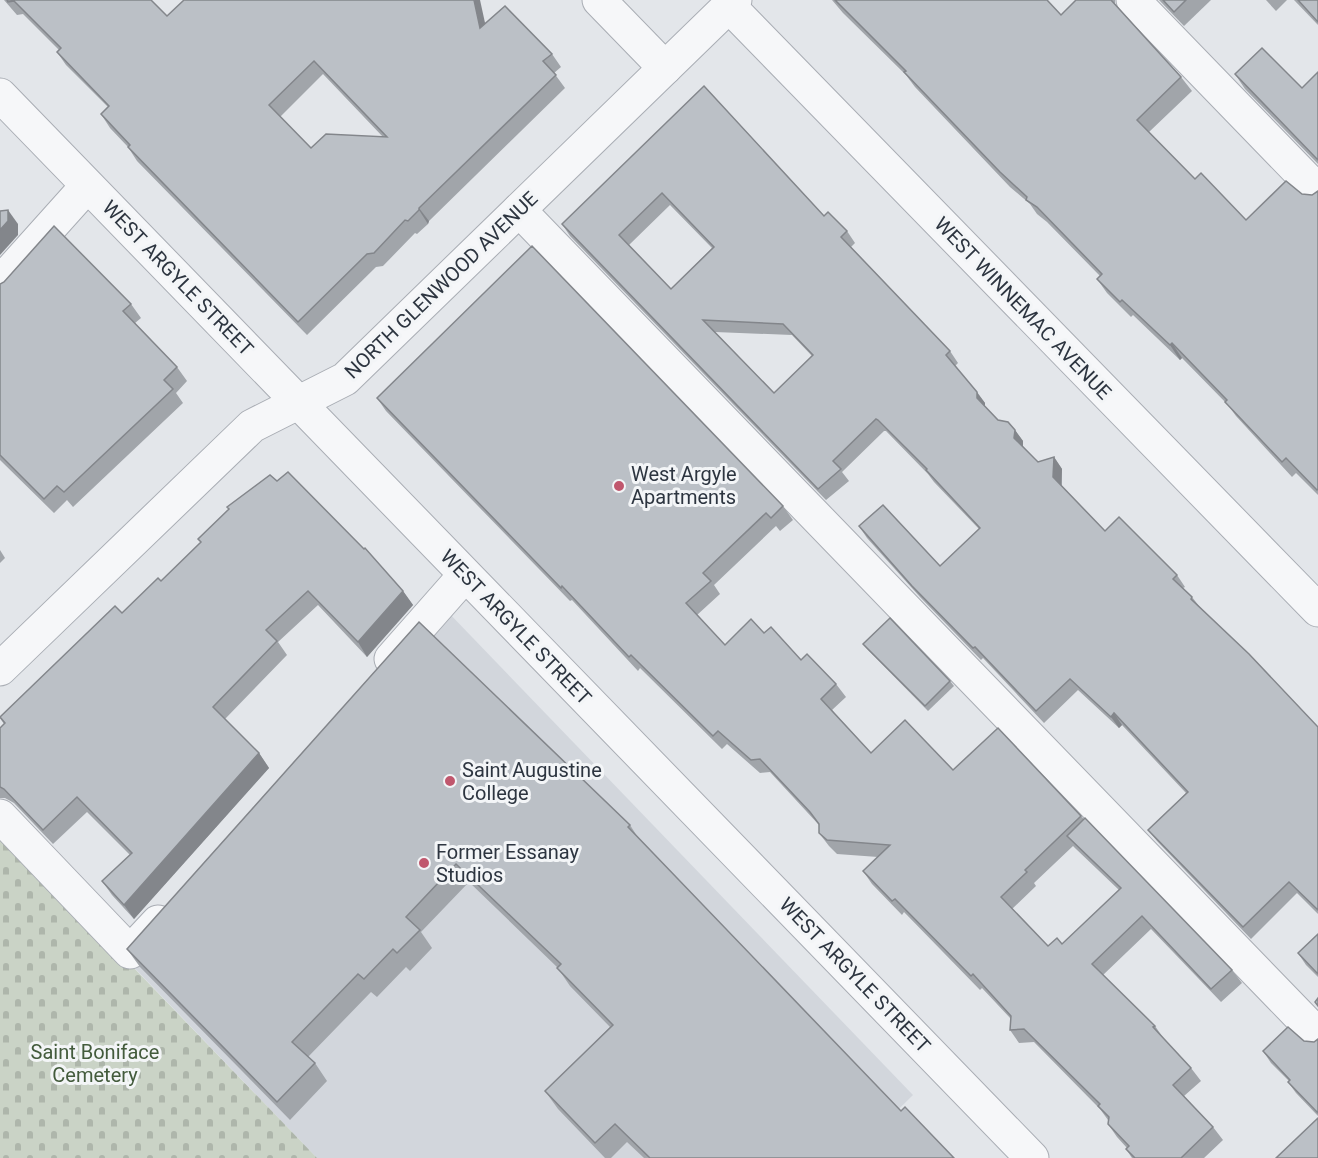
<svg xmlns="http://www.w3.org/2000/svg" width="1318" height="1158" font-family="Roboto,sans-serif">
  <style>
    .built { fill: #d2d6dc }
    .cemetery { fill: url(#cemetery-stones) }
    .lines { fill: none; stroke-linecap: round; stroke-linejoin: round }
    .minor-casing { stroke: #a9adb4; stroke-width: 35 }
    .minor { stroke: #f6f7f9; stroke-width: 33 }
    .wall { fill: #a1a5aa; fill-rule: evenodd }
    .shaded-wall { fill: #83868b }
    .building { fill: #bbc0c6; stroke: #83868b; stroke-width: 1.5; fill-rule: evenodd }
    .poi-dot { fill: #c0576d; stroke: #f3f5f7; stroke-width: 2 }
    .labels { text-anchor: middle; stroke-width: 6; stroke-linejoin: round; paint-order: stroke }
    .street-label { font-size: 20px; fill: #2d3540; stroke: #f3f5f7 }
    .poi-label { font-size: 20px; fill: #2d3540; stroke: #f3f5f7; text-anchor: start }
    .park-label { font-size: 20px; fill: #435b3c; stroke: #f3f5f7 }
  </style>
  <defs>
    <pattern id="cemetery-stones" width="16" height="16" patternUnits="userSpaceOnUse" patternTransform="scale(1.5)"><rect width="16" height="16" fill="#cad3c6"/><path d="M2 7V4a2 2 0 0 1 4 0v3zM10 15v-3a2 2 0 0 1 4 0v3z" fill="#aeb6ab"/></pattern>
  </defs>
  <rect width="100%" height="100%" fill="#e3e6ea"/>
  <polygon class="built" points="446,610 913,1095 849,1158 317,1158 125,958"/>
  <polygon class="cemetery" points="0,829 317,1158 0,1158"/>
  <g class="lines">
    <g class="minor-casing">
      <g id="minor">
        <polyline points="599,0 665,68"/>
        <polyline points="1133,0 1318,191"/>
        <polyline points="729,6 1318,610"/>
        <polyline points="0,95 1032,1158"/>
        <polyline points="519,210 1318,1035"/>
        <polyline points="0,283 87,186"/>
        <polyline points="391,659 465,575"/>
        <polyline points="0,669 252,426 345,379 735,0"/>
        <polyline points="0,816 130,952 158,922"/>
      </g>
    </g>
    <use href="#minor" class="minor"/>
  </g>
  <g class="wall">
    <path d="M4,0H151L167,16L485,23L552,54L561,67L554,73L565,88L429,221L428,224L417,234L415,233L383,266L376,267L307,335L137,161L128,147L110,128L101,114L108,107L66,65L57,52L59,50L23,14L17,15ZM323,74L383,137L311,148L280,117Z"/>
    <polygon points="832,0 1047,0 1061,15 1076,0 1115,0 1115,4 1181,77 1192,91 1149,132 1195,179 1246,220 1302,194 1312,195 1318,191 1318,495 1296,473 1292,477 1236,416 1228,405 1182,358 1180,360 1133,315 1131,317 1107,293 1097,279 1100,276 1047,222 1037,214 1030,204 1010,187 915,87 906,75 843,13"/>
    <polygon points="1159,0 1211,0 1184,26"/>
    <polygon points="1266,0 1287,0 1276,11"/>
    <polygon points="1294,0 1318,0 1318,25"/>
    <polygon points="1318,72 1318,164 1245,89 1235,74 1302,88"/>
    <path d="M704,86L824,216L847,231L855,243L851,247L950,351L958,363L955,366L985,403V407L998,420L1015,430L1023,441V446L1038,462L1054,457L1062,469V486L1105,531L1177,575L1185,587L1183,588L1192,597L1199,606L1318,727V914L1297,893L1251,939L1157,841L1148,830L1186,793L1122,725L1119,728L1078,690L1044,723L983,658L981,660L920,597L867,538L859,526L940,566L979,529L934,482L928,474L886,431H884L842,472L849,481L826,500L570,236L562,224ZM670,205L712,248L671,289L629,245ZM715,332L792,335L812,356L774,393Z"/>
    <polygon points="0,284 131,304 141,318 135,323 177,367 187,381 176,393 183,403 73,507 67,500 54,513 0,460"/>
    <path d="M377,398L783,506L793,520L780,531L776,526L714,585L720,594L697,615L725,645L764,633L836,684L846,697L832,710L871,753L953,770L1081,816L1232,970L1242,983L1221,1002L1151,929L1103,975L1155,1026L1164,1039L1191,1068L1201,1081L1184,1096L1213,1127L1223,1140L1204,1158H1132L1126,1149L1127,1148L1117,1137L1108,1124V1120L1100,1109L1034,1042L1019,1043L1010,1030L1011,1019L982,988L980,990L904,912L902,915L872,884L863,871L878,857L837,854L829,846L819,833V825L770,772L760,773L727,744L722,749L640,668L638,671L572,600L570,601L386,411ZM1073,846L1076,849L1119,890L1062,944L1048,946L1012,909L1036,886L1034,883Z"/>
    <polygon points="277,481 403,591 413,605 367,657 318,605 278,642 287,655 225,719 259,753 269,768 134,919 112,895 102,881 130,855 87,812 53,844 14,803 5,798 0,798 0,728 4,724 0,718 161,581 201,542 198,539"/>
    <polygon points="0,550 5,558 0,563"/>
    <polygon points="419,622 630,825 637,836 901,1111 954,1158 644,1158 627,1142 611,1158 605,1158 558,1109 545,1091 610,1027 570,986 557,967 469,882 421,932 432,948 410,971 406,967 377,997 371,992 308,1057 315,1063 327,1081 290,1120 140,967 127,949"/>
    <polygon points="863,644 950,681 954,686 928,711 867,649"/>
    <polygon points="1318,934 1318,977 1306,965 1298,953"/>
    <polygon points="1318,1039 1318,1116 1296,1093 1288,1082 1289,1081 1271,1063 1263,1051 1304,1041 1314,1042"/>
  </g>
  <g class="shaded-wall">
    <polygon points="474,0 480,0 489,41 480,28"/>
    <polygon points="419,208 429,221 428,224 419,210"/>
    <polygon points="8,210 18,224 18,235 0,255 0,230"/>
    <polygon points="1172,343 1182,358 1180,360 1170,345"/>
    <polygon points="977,392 985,403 985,410 977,398"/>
    <polygon points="1015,430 1023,441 1023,450 1014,438"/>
    <polygon points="1054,457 1062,469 1061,489 1053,477"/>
    <polygon points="403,591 413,605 367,657 358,642"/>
    <polygon points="1114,713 1122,725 1119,728 1111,717"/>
    <polygon points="259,753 269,768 134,919 124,905"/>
  </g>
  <g class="building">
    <path d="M7,0H151L167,16L184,0H474L480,28L505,6L552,54L543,61L556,75L419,208V210L408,221L405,220L374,253L367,254L298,322L128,147L130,145L101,114L109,106L57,52L61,48L14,1L8,2ZM314,61L387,137L326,134L311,148L269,105Z"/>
    <polygon points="835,0 1047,0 1061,15 1076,0 1111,0 1181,77 1137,120 1195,179 1201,173 1246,220 1286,181 1302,194 1312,195 1318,191 1318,489 1317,490 1286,458 1282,462 1225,402 1227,400 1172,343 1170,345 1122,300 1120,302 1097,279 1102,274 1037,207 1026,200 1027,197 1000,172 904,72 906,71"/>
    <polygon points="1163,0 1186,0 1174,12"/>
    <polygon points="1298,0 1318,0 1318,22"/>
    <polygon points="1262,48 1302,88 1318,72 1318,160 1235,74"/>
    <path d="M704,86L824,216L828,212L847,231L841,237L950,351L946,355L977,392V398L998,420L1008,422L1015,430L1014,438L1038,462L1054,457L1053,477L1105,531L1119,517L1177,575L1173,579L1192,597L1191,599L1249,654L1318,727V910L1289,882L1243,927L1148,830L1188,792L1114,713L1111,717L1070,679L1036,711L975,647L973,648L912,586L859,526L883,505L940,566L980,528L926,470L927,469L878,420L876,419L833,461L841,469L818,489L562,224ZM662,193L714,247L671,289L619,235ZM703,320L783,324L813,355L774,393Z"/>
    <polygon points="8,210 8,221 0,230 0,211"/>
    <polygon points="54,226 131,304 123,311 177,367 164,380 173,389 64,492 57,486 44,499 0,455 0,284 4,282"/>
    <polygon points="532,246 783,506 771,518 766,513 703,573 711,581 686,603 725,645 751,619 764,633 771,627 801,660 807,654 836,684 821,699 871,753 905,720 953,770 998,728 1081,816 1025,870 1027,872 1001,897 1048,946 1057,938 1062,944 1121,888 1067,836 1085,818 1232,970 1211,989 1142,916 1092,964 1155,1026 1153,1027 1191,1068 1173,1085 1213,1127 1181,1158 1135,1158 1126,1149 1129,1146 1108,1124 1109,1117 1098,1106 1100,1104 1024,1029 1010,1030 1011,1016 973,974 971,976 895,899 892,901 863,871 890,845 827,840 819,833 819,824 810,812 760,759 751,760 718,731 713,736 631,655 629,657 562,586 561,588 377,398"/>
    <polygon points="288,472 364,549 365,548 403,591 358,642 308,591 266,630 277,641 213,707 259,753 124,905 102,881 132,853 77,797 43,830 4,789 0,787 0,728 5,723 0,717 115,606 122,613 158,578 161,581 201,542 198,539 229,509 227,507 270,475 277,481"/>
    <polygon points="890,618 950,681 925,706 863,644"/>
    <polygon points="419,622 630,825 628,827 901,1111 905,1107 954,1158 650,1158 615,1124 595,1143 545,1091 613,1025 557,968 561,964 456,864 406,917 420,930 397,953 393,949 364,979 358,974 292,1042 315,1063 277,1102 127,949"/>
    <polygon points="1318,934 1318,974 1298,953"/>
    <polygon points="1318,998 1318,1006 1315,1002"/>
    <polygon points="1288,1027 1304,1041 1314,1042 1318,1039 1318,1113 1288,1082 1290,1080 1263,1051"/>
    <polygon points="1318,1118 1318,1158 1276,1158"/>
  </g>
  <g class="poi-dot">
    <circle cx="619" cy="486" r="6"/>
    <circle cx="450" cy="781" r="6"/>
    <circle cx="424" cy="863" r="6"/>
  </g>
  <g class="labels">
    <g class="street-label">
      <text transform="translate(178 278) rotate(46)" y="7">WEST ARGYLE STREET</text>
      <text transform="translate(441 285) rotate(-44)" y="7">NORTH GLENWOOD AVENUE</text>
      <text transform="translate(1023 308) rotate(46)" y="7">WEST WINNEMAC AVENUE</text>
      <text transform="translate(516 627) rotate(46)" y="7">WEST ARGYLE STREET</text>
      <text transform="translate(855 975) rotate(46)" y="7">WEST ARGYLE STREET</text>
    </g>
    <g class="poi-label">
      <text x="631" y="481">West Argyle<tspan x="631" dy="23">Apartments</tspan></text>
      <text x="462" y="777">Saint Augustine<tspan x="462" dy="23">College</tspan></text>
      <text x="436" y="859">Former Essanay<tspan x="436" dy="23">Studios</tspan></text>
    </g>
    <g class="park-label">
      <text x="95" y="1059">Saint Boniface<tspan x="95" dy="23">Cemetery</tspan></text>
    </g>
  </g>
</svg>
